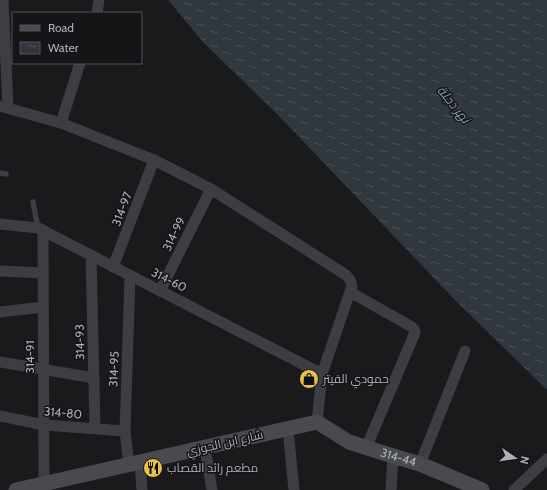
<svg xmlns="http://www.w3.org/2000/svg" width="547" height="490" font-family="Cabin,Cairo,sans-serif">
  <style>
    .water { fill: url(#water-ripples) }
    .lines { fill: none; stroke-linecap: round; stroke-linejoin: round }
    .lane { stroke: #3d3d43; stroke-width: 5.5 }
    .street { stroke: #3d3d43; stroke-width: 11 }
    .secondary { stroke: #494a50; stroke-width: 15 }
    .labels { text-anchor: middle; stroke-width: 3; stroke-linejoin: round; paint-order: stroke }
    .street-label { font-size: 12px; fill: #adb0ba; stroke: #151517 }
    .poi-label { font-size: 12px; fill: #adb0ba; stroke: #151517; text-anchor: start }
    .water-label { font-size: 13px; font-style: italic; fill: #8799b2; stroke: #151517 }
  </style>
  <defs>
    <pattern id="water-ripples" width="26" height="14" patternUnits="userSpaceOnUse"><rect width="26" height="14" fill="#30373f"/><path d="M2 4q2-2 4 0t4 0M15 11q2-2 4 0t4 0" fill="none" stroke="#4b5159"/></pattern>
  </defs>
  <rect width="100%" height="100%" fill="#1a1a1c"/>
  <polygon class="water" points="168,0 547,0 547,390 455,300 277,114 204,43"/>
  <g class="lines">
    <g class="lane">
      <polyline points="0,173 6,174"/>
      <polyline points="33,202 38,228"/>
    </g>
    <g class="street">
      <polyline points="3,0 8,107"/>
      <polyline points="97,13 99,0"/>
      <polyline points="0,106 61,123 154,160 211,189 346,275 350,280 352,286 322,374 317,422"/>
      <polyline points="61,123 80,63"/>
      <polyline points="0,224 38,228 322,374"/>
      <polyline points="43,230 44,484 45,489"/>
      <polyline points="91,255 95,428"/>
      <polyline points="113,267 154,160"/>
      <polyline points="0,271 43,273"/>
      <polyline points="160,291 211,189"/>
      <polyline points="350,292 412,327 415,331 414,335 366,448"/>
      <polyline points="0,312 43,307"/>
      <polyline points="0,362 94,378"/>
      <polyline points="0,416 44,425 125,431"/>
      <polyline points="288,429 294,490"/>
      <polyline points="205,448 212,490"/>
      <polyline points="140,462 142,490"/>
      <polyline points="420,464 465,351"/>
      <polyline points="129,465 125,431 130,275"/>
      <polyline points="391,490 393,456"/>
      <polyline points="514,490 547,459"/>
    </g>
    <path class="secondary" id="s1" d="M16,490L317,422L349,442L393,456L420,464L482,490"/>
  </g>
  <defs>
    <g id="shop-disc" transform="scale(1)"><circle r="9.5" fill="#e6c348" stroke="#151517"/><path d="M-5-2.5h2.3a2.7 3.5 0 0 1 5.4 0H5L5.5 6h-11ZM-1.5-2.5h3a1.5 2.3 0 0 0-3 0Z" fill="#111"/></g>
    <g id="restaurant-disc" transform="scale(1)"><circle r="9.5" fill="#e6c348" stroke="#151517"/><path d="M-5-6h1v4h1v-4h1v4h1v-4h1v5L-1.5 .5V6h-2V.5L-5-1ZM5-6V6H3V1.5H1.5Q1.5-4 5-6Z" fill="#111"/></g>
  </defs>
  <g fill-rule="evenodd">
    <use href="#shop-disc" x="309" y="379"/>
    <use href="#restaurant-disc" x="153" y="468"/>
  </g>
  <g class="labels">
    <g class="street-label">
      <text transform="translate(122 209) rotate(-69)" y="4">314-97</text>
      <text transform="translate(174 234) rotate(-64)" y="4">314-99</text>
      <text transform="translate(169 280) rotate(27)" y="4">314-60</text>
      <text transform="translate(80 342) rotate(-91)" y="4">314-93</text>
      <text transform="translate(30 357) rotate(-90)" y="4">314-91</text>
      <text transform="translate(114 369) rotate(-88)" y="4">314-95</text>
      <text transform="translate(63 413) rotate(5)" y="4">314-80</text>
      <text transform="translate(225 443) rotate(-13)" y="4">شارع ابن الجوزي</text>
      <text dy="4" stroke="none"><textPath href="#s1" startOffset="398">314-44</textPath></text>
    </g>
    <g class="poi-label">
      <text x="323" y="383">حمودي الفيتر</text>
      <text x="167" y="472">مطعم رائد القصاب</text>
    </g>
    <g class="water-label">
      <text transform="translate(454 104) rotate(51)" y="5">نهر دجلة</text>
    </g>
  </g>
  <rect x="12" y="12" width="130" height="52" fill="#151517" stroke="#525358"/>
  <rect x="20" y="25" width="20" height="6" fill="#494a50" stroke="#525358"/>
  <text x="48" y="32" font-size="12" fill="#adb0ba">Road</text>
  <rect x="20" y="42" width="20" height="12" fill="url(#water-ripples)" stroke="#525358"/>
  <text x="48" y="52" font-size="12" fill="#adb0ba">Water</text>
  <g transform="translate(515 458) rotate(103)" stroke="#151517" stroke-width="3" paint-order="stroke">
  <path d="M0-3L7 15L0 10L-7 15Z" fill="#adb0ba"/>
  <text y="-6" font-size="11" font-weight="bold" text-anchor="middle" fill="#adb0ba">N</text>
  </g>
</svg>
